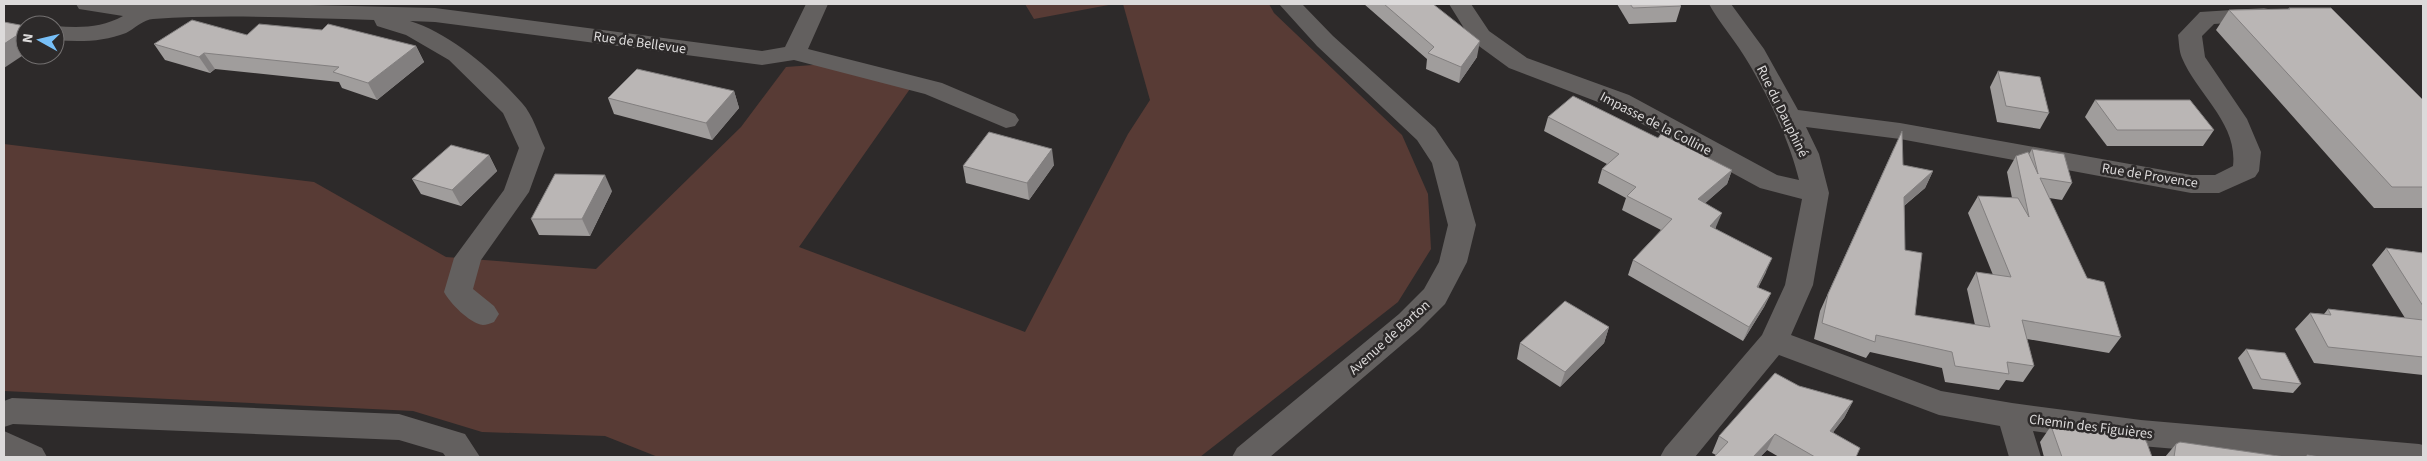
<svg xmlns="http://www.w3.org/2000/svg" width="2427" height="461" font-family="'Source Sans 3',sans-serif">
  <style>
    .green { fill: #583b35 }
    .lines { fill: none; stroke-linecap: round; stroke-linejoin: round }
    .street { fill: #63605f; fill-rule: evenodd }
    .secondary { fill: #63605f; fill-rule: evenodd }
    .wall { fill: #a09d9c }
    .shaded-wall { fill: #827f7f }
    .building { fill: #bab6b5; stroke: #827f7f }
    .labels { text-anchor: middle; stroke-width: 5; stroke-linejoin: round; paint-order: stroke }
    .street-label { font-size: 14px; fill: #dcdada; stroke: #2d2a2a }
  </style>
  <rect width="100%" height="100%" fill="#2d2a2a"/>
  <g class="green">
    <polygon points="1025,4 1114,4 1034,19"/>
    <polygon points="1123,4 1269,4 1274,13 1402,135 1428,194 1431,249 1398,302 1200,457 658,457 605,436 482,432 413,411 4,391 4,144 314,182 446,257 596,269 741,127 786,67 826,64 912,86 799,247 1025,332 1128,134 1150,100"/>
  </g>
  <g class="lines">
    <g class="street">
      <path d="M76,4H269L435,8L762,51L785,47L806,4H828L808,49L942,83L1015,114L1019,120L1015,126L1006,128L925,94L794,60L762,65L435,22L410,21C450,33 495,72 522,103C533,115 538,134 545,148L529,192L481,260L473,289L494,306L499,314L494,322C491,323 486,325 483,325C469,323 450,303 444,292L454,258L504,190L519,148L503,113L449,60L406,35L377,26L374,20C300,18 226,14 153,19C144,19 134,29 126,33C103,42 79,42 55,40V26C80,28 101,28 123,16L79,9Z"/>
      <path d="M1449,4H1471L1489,31L1527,58L1629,95L1777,175L1799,180C1789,138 1763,84 1739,48C1729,33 1717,19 1709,4H1731L1764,49L1798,110L1900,123L2191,175H2215L2233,166C2238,123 2197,94 2182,58C2179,51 2179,42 2178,35L2200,12L2264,8L2272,10L2276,15L2272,20L2214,24L2202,36L2205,57L2247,119L2261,152L2259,171L2255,177L2219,193H2191L1900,139L1806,127L1819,154L1829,193L1813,285L1791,335L1941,391L2012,403L2141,420L2419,444L2423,445V457H2271L2141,446L2033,431L2041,457H2009L2000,426L1939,415L1779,355L1695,457H1660L1665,448L1762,335L1785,285L1802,199L1760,188L1611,107L1509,68L1472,41Z"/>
      <polygon points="12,398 399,414 465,434 480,457 446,457 443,453 399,440 13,424 4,427 4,401"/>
      <polygon points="4,431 42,448 47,457 4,457"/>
    </g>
    <polygon class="secondary" points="1279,4 1302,4 1333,36 1435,128 1458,162 1476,225 1467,262 1445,304 1419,330 1270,457 1232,457 1237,448 1399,314 1424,289 1439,262 1448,225 1432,163 1417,140 1317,46"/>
  </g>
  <g class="wall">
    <polygon points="1364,4 1433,4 1477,57 1459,83 1426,69 1427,59"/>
    <polygon points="1617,4 1679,4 1681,6 1676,22 1629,24"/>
    <polygon points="2289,8 2423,100 2423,208 2374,208 2216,30 2229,10 2288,9"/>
    <polygon points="247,35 416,46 424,62 377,100 342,88 339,82 215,69 210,73 165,60 154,44"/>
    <polygon points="1998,71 2049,113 2040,129 1997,122 1990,87"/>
    <polygon points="734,91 739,108 712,140 614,114 608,98"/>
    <polygon points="2095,100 2214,130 2203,146 2107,146 2085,117"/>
    <polygon points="1548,117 1658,138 1732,170 1727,184 1705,203 1716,227 1715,229 1766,272 1758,288 1771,293 1764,307 1743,341 1628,275 1633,260 1661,230 1622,210 1626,198 1598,183 1602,169 1607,164 1544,131"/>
    <polygon points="1894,148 1903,165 1933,171 1925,188 1904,206 1905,250 1915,315 1975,325 1967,289 1976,272 1993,275 1968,213 1978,196 2012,198 2007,172 2016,156 2029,154 2032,149 2072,183 2062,200 2049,198 2087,278 2121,337 2109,353 2027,339 2034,366 2023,382 2006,380 1999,390 1945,382 1942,368 1870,352 1866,358 1814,339 1820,311"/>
    <polygon points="489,155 497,171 461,206 421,194 412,179"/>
    <polygon points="1054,165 1029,200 966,183 963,166"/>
    <polygon points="612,191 590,236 539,235 531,219"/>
    <polygon points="2386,248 2423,253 2423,375 2314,363 2295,329 2310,313 2324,314 2328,309 2405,318 2372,265"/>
    <polygon points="1609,327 1604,343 1560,387 1517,359 1520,343"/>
    <polygon points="2246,349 2301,384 2293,393 2253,389 2238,358"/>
    <polygon points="1799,386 1853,401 1844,418 1833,432 1856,457 1779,457 1767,450 1760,457 1714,457 1716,455 1712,453 1719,436"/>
    <polygon points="2051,426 2152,457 2044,457 2040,442"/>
    <polygon points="2176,444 2285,457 2165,457"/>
  </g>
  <g class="shaded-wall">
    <polygon points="25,30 25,54 4,68 4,44"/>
    <polygon points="1480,41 1477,57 1459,83 1461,67"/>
    <polygon points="416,46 424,62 377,100 368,83"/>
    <polygon points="204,53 215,69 210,73 199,57"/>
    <polygon points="734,91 739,108 712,140 706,123"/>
    <polygon points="1052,149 1054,165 1029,200 1027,183"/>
    <polygon points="489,155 497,171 461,206 452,190"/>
    <polygon points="1732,170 1727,184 1693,214 1698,199"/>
    <polygon points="1933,171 1925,188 1895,213 1904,197"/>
    <polygon points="605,175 612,191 590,236 582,219"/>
    <polygon points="1722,213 1716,227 1705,241 1710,226"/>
    <polygon points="1772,258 1766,272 1751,301 1757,287"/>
    <polygon points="1771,293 1764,307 1743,341 1749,327"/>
    <polygon points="1609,327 1604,343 1560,387 1565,372"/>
    <polygon points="1853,401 1844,418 1822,447 1830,431"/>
    <polygon points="1775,434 1767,450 1760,457 1753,457"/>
  </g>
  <g class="building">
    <polygon points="1384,4 1433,4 1480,41 1461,67 1428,53 1434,47"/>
    <polygon points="1630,4 1679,4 1681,6 1633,8"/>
    <polygon points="2289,8 2331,8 2423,100 2423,187 2392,187 2229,10 2290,9"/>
    <polygon points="192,20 247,35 259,24 322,30 328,24 416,46 368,83 333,72 339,67 204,53 199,57 154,44"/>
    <polygon points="4,22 25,26 25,30 4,44"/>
    <polygon points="637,69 734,91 706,123 608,98"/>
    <polygon points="1998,71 2040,77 2049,113 2006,106"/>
    <polygon points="1573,96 1658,138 1661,134 1732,170 1698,199 1722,213 1710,226 1772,258 1757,287 1771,293 1749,327 1633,260 1672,219 1627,196 1636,187 1602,169 1619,154 1548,117"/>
    <polygon points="2095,100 2190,100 2214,130 2117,130"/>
    <polygon points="1902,131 1903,165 1933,171 1904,197 1905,250 1922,253 1915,315 1990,327 1976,272 2011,277 1978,196 2018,198 2029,217 2016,156 2028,152 2038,174 2032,149 2064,154 2072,183 2040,178 2087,278 2104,282 2121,337 2022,320 2034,366 2007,362 2009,374 1955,366 1952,352 1876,335 1875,342 1822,323 1828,294"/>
    <polygon points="989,132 1052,149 1027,183 963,166"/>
    <polygon points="451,145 489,155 452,190 412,179"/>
    <polygon points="555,174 605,175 582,219 531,219"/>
    <polygon points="2386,248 2423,253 2423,306"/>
    <polygon points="1565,301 1609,327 1565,372 1520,343"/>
    <polygon points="2328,309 2423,320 2423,357 2328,347 2310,313 2331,315"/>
    <polygon points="2246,349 2285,353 2301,384 2261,379"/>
    <polygon points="1775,373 1799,386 1853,401 1830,431 1860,448 1856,457 1815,457 1775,434 1753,457 1714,457 1728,442 1719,436"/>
    <polygon points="2051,426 2080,427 2143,436 2147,443 2152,457 2062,457"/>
    <polygon points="2180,442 2285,457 2174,457 2176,444"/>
    <polygon points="2307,455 2320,457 2307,457"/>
  </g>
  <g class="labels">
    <g class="street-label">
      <text transform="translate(640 42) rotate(8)" y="5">Rue de Bellevue</text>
      <text transform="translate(1783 111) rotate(64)" y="5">Rue du Dauphiné</text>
      <text transform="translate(1656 123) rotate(27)" y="5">Impasse de la Colline</text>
      <text transform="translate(2150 175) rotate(9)" y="5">Rue de Provence</text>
      <text transform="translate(1389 337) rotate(-42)" y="5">Avenue de Barton</text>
      <text transform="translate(2091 426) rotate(7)" y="5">Chemin des Figuières</text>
    </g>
  </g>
  <rect width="2427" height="461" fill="none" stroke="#dcdada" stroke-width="10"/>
  <g transform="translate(40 40) rotate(278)"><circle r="24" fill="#2d2a2a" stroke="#737070"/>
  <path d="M0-4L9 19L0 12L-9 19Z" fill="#77bff7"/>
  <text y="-8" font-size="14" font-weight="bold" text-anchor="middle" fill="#dcdada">N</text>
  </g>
</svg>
